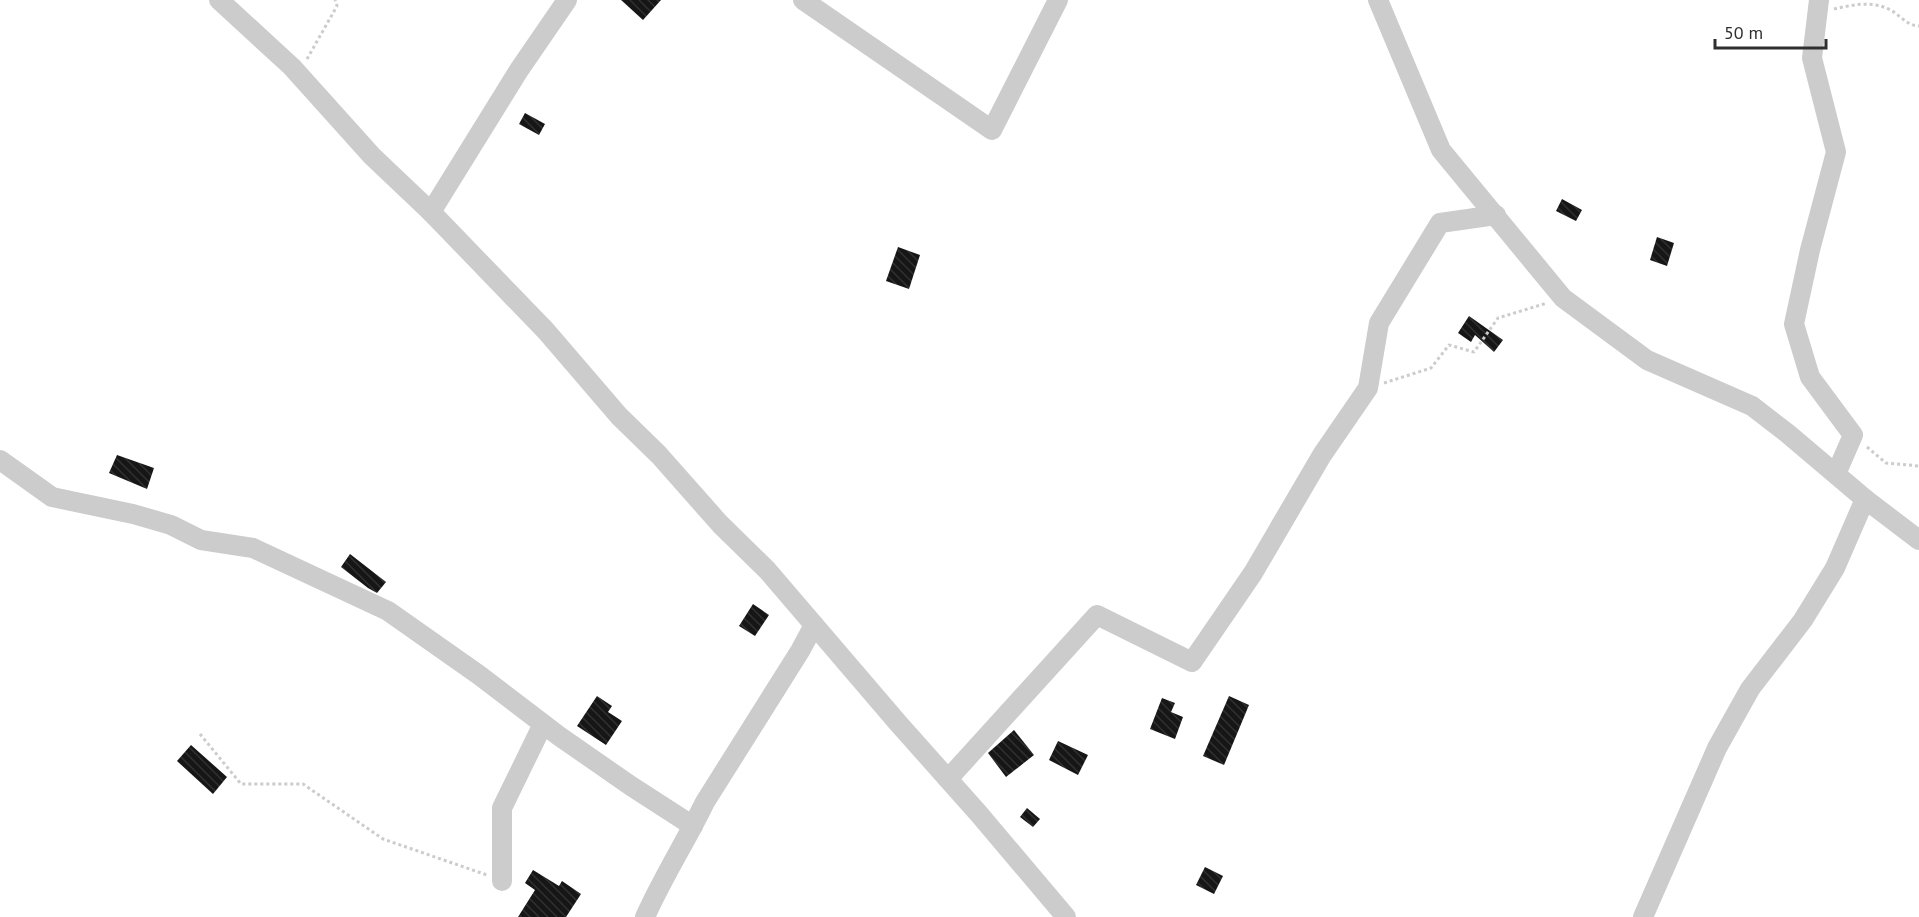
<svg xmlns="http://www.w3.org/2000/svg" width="1919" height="917" font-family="'PT Sans',sans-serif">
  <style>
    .building { fill: url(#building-back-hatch) }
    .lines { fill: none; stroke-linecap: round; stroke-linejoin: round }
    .path { stroke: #ccc; stroke-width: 3; stroke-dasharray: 3 3; stroke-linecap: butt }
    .minor { stroke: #ccc; stroke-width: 20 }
  </style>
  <defs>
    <pattern id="building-back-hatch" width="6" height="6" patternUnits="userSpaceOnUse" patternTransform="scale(1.5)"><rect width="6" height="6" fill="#161616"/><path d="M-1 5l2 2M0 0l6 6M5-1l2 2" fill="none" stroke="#303030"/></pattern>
  </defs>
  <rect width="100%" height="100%" fill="#fff"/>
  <g class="building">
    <polygon points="621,0 661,0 643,20"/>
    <polygon points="525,113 545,124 539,135 519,124"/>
    <polygon points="1562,199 1582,210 1576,221 1556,211"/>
    <polygon points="1657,237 1674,243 1667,266 1650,260"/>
    <polygon points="898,247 920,255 909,289 886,281"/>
    <polygon points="1469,316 1503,340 1494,352 1475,335 1471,342 1458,333"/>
    <polygon points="117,455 154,468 147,489 109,473"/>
    <polygon points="350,554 386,582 377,593 368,588 341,567"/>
    <polygon points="753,604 769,615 755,636 739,626"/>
    <polygon points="597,696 612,706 608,712 622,721 606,745 577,726"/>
    <polygon points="1229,696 1249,705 1224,765 1203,756"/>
    <polygon points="1162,698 1175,703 1171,712 1183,717 1175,739 1150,729"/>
    <polygon points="1014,730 1034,755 1006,777 988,753"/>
    <polygon points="1058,741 1088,755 1078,775 1049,760"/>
    <polygon points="191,745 227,777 213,794 177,761"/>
    <polygon points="1027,808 1040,819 1033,827 1020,817"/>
    <polygon points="1205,867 1223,876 1214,894 1196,885"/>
    <polygon points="533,870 559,886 562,881 581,894 566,917 518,917 535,890 525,883"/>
  </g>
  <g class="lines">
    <g class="path">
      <path d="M1834,9C1851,5 1870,1 1886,8C1898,12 1906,26 1919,26"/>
      <polyline points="307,59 337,6 335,0"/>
      <polyline points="1384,383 1431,368 1449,345 1474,352 1498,318 1547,303"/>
      <polyline points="1867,447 1886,463 1919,466"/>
      <polyline points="200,734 241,784 303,784 383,839 487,875"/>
    </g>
    <g class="minor">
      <polyline points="219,0 292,67 372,156 431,212 546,331 619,416 659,455 720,524 767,570 898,723 979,814 1066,917"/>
      <polyline points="803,0 992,130 1058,0"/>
      <polyline points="1378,0 1441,150 1563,298 1647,360 1752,406 1787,433 1865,499 1919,540"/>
      <polyline points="1819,0 1812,58 1836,152 1810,250 1794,324 1810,377 1853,435 1836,474"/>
      <polyline points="431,212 519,70 567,0"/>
      <polyline points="0,460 52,497 133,514 171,525 201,540 253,548 388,611 479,675 559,736 631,786 693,826"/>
      <polyline points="948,779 1097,615 1192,662 1253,573 1322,455 1368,388 1379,323 1440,223 1496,215"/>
      <polyline points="502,881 502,808 543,724"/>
      <path d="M645,917C663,877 686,841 705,802L800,651L814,625"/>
      <polyline points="1643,917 1717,748 1750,689 1803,620 1835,568 1865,499"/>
    </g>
  </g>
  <path d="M1715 39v9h111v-9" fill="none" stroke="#2f2f2f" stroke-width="3"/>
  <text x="1724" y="39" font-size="18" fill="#2f2f2f" stroke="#ffffff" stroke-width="4.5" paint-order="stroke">50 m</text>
</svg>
